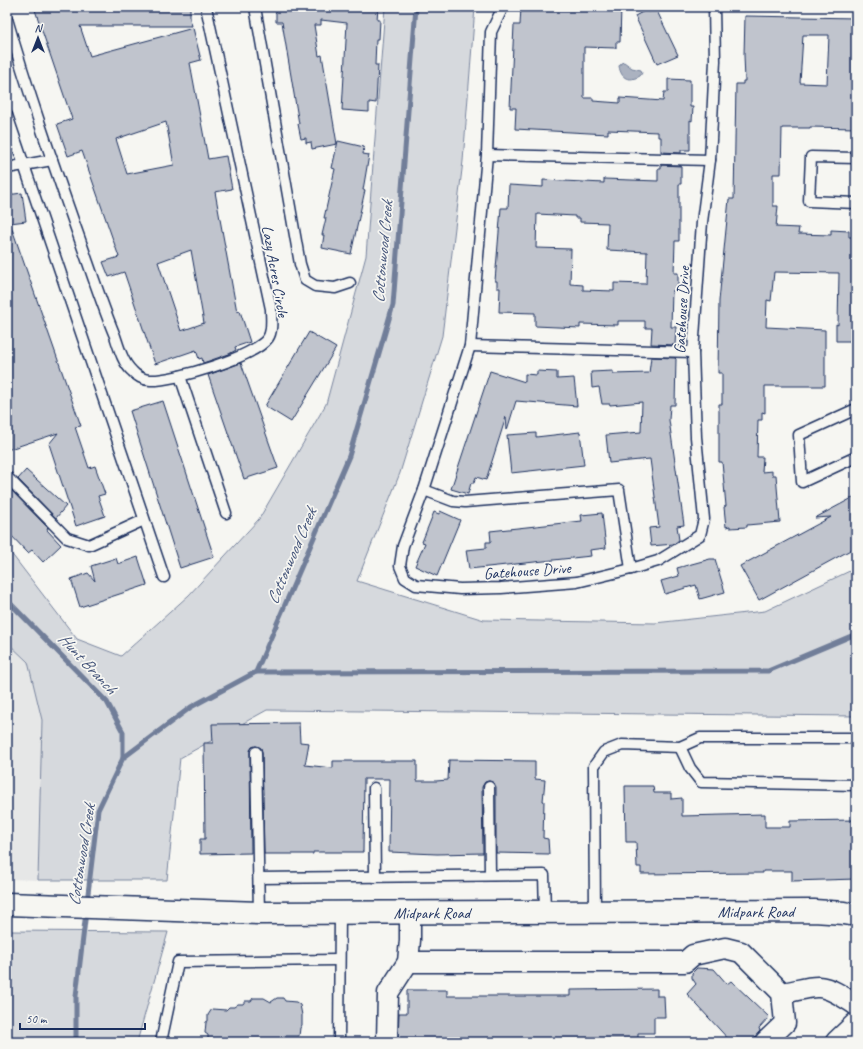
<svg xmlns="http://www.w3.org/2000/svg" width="863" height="1049" font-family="Caveat,sans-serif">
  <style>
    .built { fill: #e6e7e7 }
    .green { fill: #d6d9dd; stroke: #78849e }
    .water { fill: #abb2c0; stroke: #717e99 }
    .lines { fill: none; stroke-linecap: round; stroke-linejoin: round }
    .stream { stroke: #717e99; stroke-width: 5 }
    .building { fill: #c0c4cd; stroke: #1b2f5e; fill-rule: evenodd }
    .lane-casing { stroke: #1b2f5e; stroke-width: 13 }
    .street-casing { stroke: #1b2f5e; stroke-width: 23 }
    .secondary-casing { stroke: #1b2f5e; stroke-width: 25 }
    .lane { stroke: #f6f6f2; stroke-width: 10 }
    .street { stroke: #f6f6f2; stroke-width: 20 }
    .secondary { stroke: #f6f6f2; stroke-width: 22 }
    .labels { text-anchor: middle; stroke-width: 3.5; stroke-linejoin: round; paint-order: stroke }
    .street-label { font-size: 16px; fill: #1b2f5e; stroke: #f6f6f2 }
    .water-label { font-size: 17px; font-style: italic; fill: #46567b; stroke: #f6f6f2 }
  </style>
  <rect width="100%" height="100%" fill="#f6f6f2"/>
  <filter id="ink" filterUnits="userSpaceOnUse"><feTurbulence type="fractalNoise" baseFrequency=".025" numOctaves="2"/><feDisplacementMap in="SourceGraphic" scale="8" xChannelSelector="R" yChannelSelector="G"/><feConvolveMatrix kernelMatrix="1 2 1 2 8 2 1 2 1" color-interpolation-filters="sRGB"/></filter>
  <g filter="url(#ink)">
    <polygon class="built" points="7,642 28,662 42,720 38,880 7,879"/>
    <g class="green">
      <polygon points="385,7 475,7 463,161 442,336 400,473 357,581 484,620 655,623 765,611 856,568 856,716 267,710 180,758 167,880 38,880 42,720 28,662 7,642 7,548 77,639 121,656 189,595 259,519 326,404 366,256"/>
      <polygon points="7,931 168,932 137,1042 7,1042"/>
    </g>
    <path class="water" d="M624,62L632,68L641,70L642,73L640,76C629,82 621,79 619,66L621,63Z"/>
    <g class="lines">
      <g class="stream">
        <polyline points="7,600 107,702 123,732 123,758"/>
        <polyline points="256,672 768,671 856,634"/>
        <polyline points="87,902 98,810 123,758 191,707 256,672 349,456 393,305 416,7"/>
        <polyline points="76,1042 76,996 86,912"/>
      </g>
    </g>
    <g class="building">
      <path d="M34,7H190V19L192,26H80L90,56L193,28L201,60L190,63L208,159L226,156L232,189L215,192L237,312L240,311L250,342L235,347L236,350L229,354L203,363L202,358L199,359L196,350L155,364L124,272L109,277L103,262L119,257L82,151L68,156L57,124L72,119ZM166,122L174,165L127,174L116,139ZM191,250L204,323L181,331L158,262Z"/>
      <polygon points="276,7 378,7 377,20 380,20 379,39 376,39 375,65 378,65 376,103 369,102 369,112 342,110 347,23 321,20 321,25 314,25 319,56 322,55 337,144 312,149 311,142 306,143 306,138 301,139 298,124 299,124 282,22 276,22"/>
      <polygon points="521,7 621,7 620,42 616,42 616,48 584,47 584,98 593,98 593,101 620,103 620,98 663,101 664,92 668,92 668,79 690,80 690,107 693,107 692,121 690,120 690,150 681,150 681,153 661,152 661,137 658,137 658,132 608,130 608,134 515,129 516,108 510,108 514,25 520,25"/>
      <polygon points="648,9 649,12 656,9 678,55 657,64 635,16"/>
      <path d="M745,16L856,18V128L810,127V128H782L781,174H773V206H778L776,227L799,228L798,234L831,235V230L849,231V237H856V274L854,289H856V341H836V324L838,325L839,273L774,272L771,301L767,300L766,327L825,330V386H765V413L762,412V420H758L757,457H763L762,472L772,471V475H776L780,522L747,525V527L730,528V526L726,527L724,507L726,506L722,462H719V404H722V373H718L719,301L729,199H734L736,84H743V81H745L744,55ZM803,35H829L827,84L800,83Z"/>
      <polygon points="338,141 364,147 363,154 369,155 363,190 365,190 351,254 322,248 324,235 322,235 326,218 324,218 335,169 332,168"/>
      <path d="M661,165L681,166V184H679V241H675L674,273H678V286H675V291H672L671,327H676L675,345L651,344L652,328H645V321H618V325L580,324V328L535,326V313L499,312L500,288H497V281H495L501,208H508L509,185L543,187V180L604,183V179L658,181V169H661ZM537,214L575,216V218H580V222L608,223L607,250L647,252L646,284L614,283V291L583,290V285L570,284L571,249L536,248Z"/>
      <polygon points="22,193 26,221 10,223 81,426 75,427 89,468 95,466 105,494 98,496 105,516 76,526 49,444 58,433 7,450 7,195"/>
      <polygon points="309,332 336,348 291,422 265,406"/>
      <polygon points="651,357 675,358 676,359 675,405 670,405 669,420 684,525 677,526 679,540 674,544 651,546 649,528 659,527 650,459 609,463 606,435 641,432 642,402 610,405 610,404 602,404 599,387 592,388 591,372 613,371 613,374 649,373"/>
      <polygon points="241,363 278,468 244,479 208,375"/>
      <polygon points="490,371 525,382 525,374 537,375 537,371 557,372 557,379 574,378 577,406 516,401 507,430 506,417 486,480 476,477 474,483 471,483 468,494 451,489"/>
      <polygon points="163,401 214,557 180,568 130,411"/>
      <polygon points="580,432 584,465 511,473 507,435 536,433 536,437"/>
      <polygon points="26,470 66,506 56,518 18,479"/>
      <polygon points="9,488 48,528 47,530 61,545 43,562 32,550 28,553 7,531 7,491"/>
      <polygon points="856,496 856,547 759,600 740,566 831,517 815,518"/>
      <polygon points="440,511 460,520 437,576 415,566 425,543 422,542 434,512 439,514"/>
      <polygon points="602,513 606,548 590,550 591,556 469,569 466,550 486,548 486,542 491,542 490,531 582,521 581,515"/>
      <polygon points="138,557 147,585 80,607 71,579 88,573 95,581 91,566 116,558 118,564"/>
      <polygon points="710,559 715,559 725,592 700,599 696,585 665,594 661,581 679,576 677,568"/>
      <polygon points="299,723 300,742 309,743 305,765 333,768 333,761 417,761 417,781 436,781 448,780 449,760 535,761 535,779 545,780 543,801 544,801 543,838 548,839 549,854 496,853 496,787 494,783 489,781 485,782 482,787 483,853 437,854 389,852 390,779 364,779 363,852 313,852 313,854 264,854 262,752 261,748 256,746 252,747 250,752 251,853 200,854 200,839 205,839 204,743 213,743 212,724"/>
      <polygon points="625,786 653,786 654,793 671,793 671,799 682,798 682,816 765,814 765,827 790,827 790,821 856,820 856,879 792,881 792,871 763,871 763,873 641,874 641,867 637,867 636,842 626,842"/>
      <polygon points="697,968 714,969 727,984 731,981 769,1017 759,1028 760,1031 751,1042 731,1042 687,994 696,984 692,978 692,973"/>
      <polygon points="657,989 657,996 664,996 665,1017 654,1017 654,1033 638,1033 638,1042 398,1042 399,1013 407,1013 407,990 447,990 447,996 570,996 570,990"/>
      <polygon points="253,998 264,998 271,1002 277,998 283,998 285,1001 296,1002 300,1005 302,1015 302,1025 300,1028 299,1036 283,1036 279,1040 274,1040 272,1042 208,1042 208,1035 205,1033 206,1022 208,1021 208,1015 212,1009 226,1010 229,1007 234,1007 238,1004 243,1004 245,1001 251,1001"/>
    </g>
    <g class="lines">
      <g class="lane-casing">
        <g id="lane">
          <polyline points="255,7 300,264 305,280 315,286 335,288 350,283"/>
          <polyline points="503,7 491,32 487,155 470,346 424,490 403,546 400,566 405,578 416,585 460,589 501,588 577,582 631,569 658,561 700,535 704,519 696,437 693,352 702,222 710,160 715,61 714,7"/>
          <path d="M7,19C32,106 63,191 93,277C100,297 107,317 115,336C119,348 123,363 132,371C136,376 144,380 150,380C174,381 255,357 268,338C273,331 271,317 271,309L206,7"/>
          <polyline points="7,115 164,577"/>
          <polyline points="487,155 710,160"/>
          <polyline points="856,158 811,157 809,201 856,203"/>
          <polyline points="7,168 52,160"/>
          <polyline points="470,346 693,352"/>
          <polyline points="180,376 226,513"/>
          <polyline points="856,409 799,435 802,482 856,457"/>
          <polyline points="7,477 67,538 89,545 144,520"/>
          <polyline points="424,490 453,501 465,502 619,490 631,569"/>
          <polyline points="680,747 690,768 701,782 856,785"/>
          <polyline points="256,752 259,913"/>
          <polyline points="489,787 490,875"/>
          <polyline points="374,788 375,877"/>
          <polyline points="259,878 544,875 545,912"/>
          <polyline points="595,912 594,766 604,752 622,745 680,747 700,738 856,738"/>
          <polyline points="161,1042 178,962 339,960"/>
          <polyline points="339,1042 340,913"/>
        </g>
      </g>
      <g class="street-casing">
        <g id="street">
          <polyline points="408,962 685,962 693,955 725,948 741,952 782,993 785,1023 765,1042"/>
          <path d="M782,993C793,992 809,986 819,987C832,988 845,998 856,1005"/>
          <polyline points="387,1042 388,993 408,962 410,940 410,913"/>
        </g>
      </g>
      <g class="secondary-casing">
        <g id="secondary">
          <path id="s1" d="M7,904L259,913L814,911L844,913L856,915"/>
          <polyline points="837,1042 856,1024"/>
        </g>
      </g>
      <use href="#lane" class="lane"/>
      <use href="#street" class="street"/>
      <use href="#secondary" class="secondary"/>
    </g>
  </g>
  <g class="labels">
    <g class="street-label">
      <text transform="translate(276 271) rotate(80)" y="6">Lazy Acres Circle</text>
      <text transform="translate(681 310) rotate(-87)" y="6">Gatehouse Drive</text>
      <text transform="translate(527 570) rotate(-4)" y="6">Gatehouse Drive</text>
      <text dy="6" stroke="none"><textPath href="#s1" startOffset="749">Midpark Road</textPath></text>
      <text dy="6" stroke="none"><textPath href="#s1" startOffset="425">Midpark Road</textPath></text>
    </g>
    <g class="water-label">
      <text transform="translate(382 252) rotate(-85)" y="6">Cottonwood Creek</text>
      <text transform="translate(291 556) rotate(-67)" y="6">Cottonwood Creek</text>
      <text transform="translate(88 663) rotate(47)" y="6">Hunt Branch</text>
      <text transform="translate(81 855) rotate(-81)" y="6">Cottonwood Creek</text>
    </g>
  </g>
  <rect width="863" height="1049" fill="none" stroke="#f6f6f2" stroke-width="24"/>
  <rect x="12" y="12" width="839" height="1025" fill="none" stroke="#1b2f5e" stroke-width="1.5" filter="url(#ink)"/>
  <g transform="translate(38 38)" stroke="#f6f6f2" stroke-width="3" paint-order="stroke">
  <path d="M0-3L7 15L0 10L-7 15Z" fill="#1b2f5e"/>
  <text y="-6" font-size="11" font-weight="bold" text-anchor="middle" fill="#1b2f5e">N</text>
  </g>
  <path d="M20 1023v6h125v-6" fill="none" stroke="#1b2f5e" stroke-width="2"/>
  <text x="26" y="1023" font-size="12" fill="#1b2f5e" stroke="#f6f6f2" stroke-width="3" paint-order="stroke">50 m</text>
</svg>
